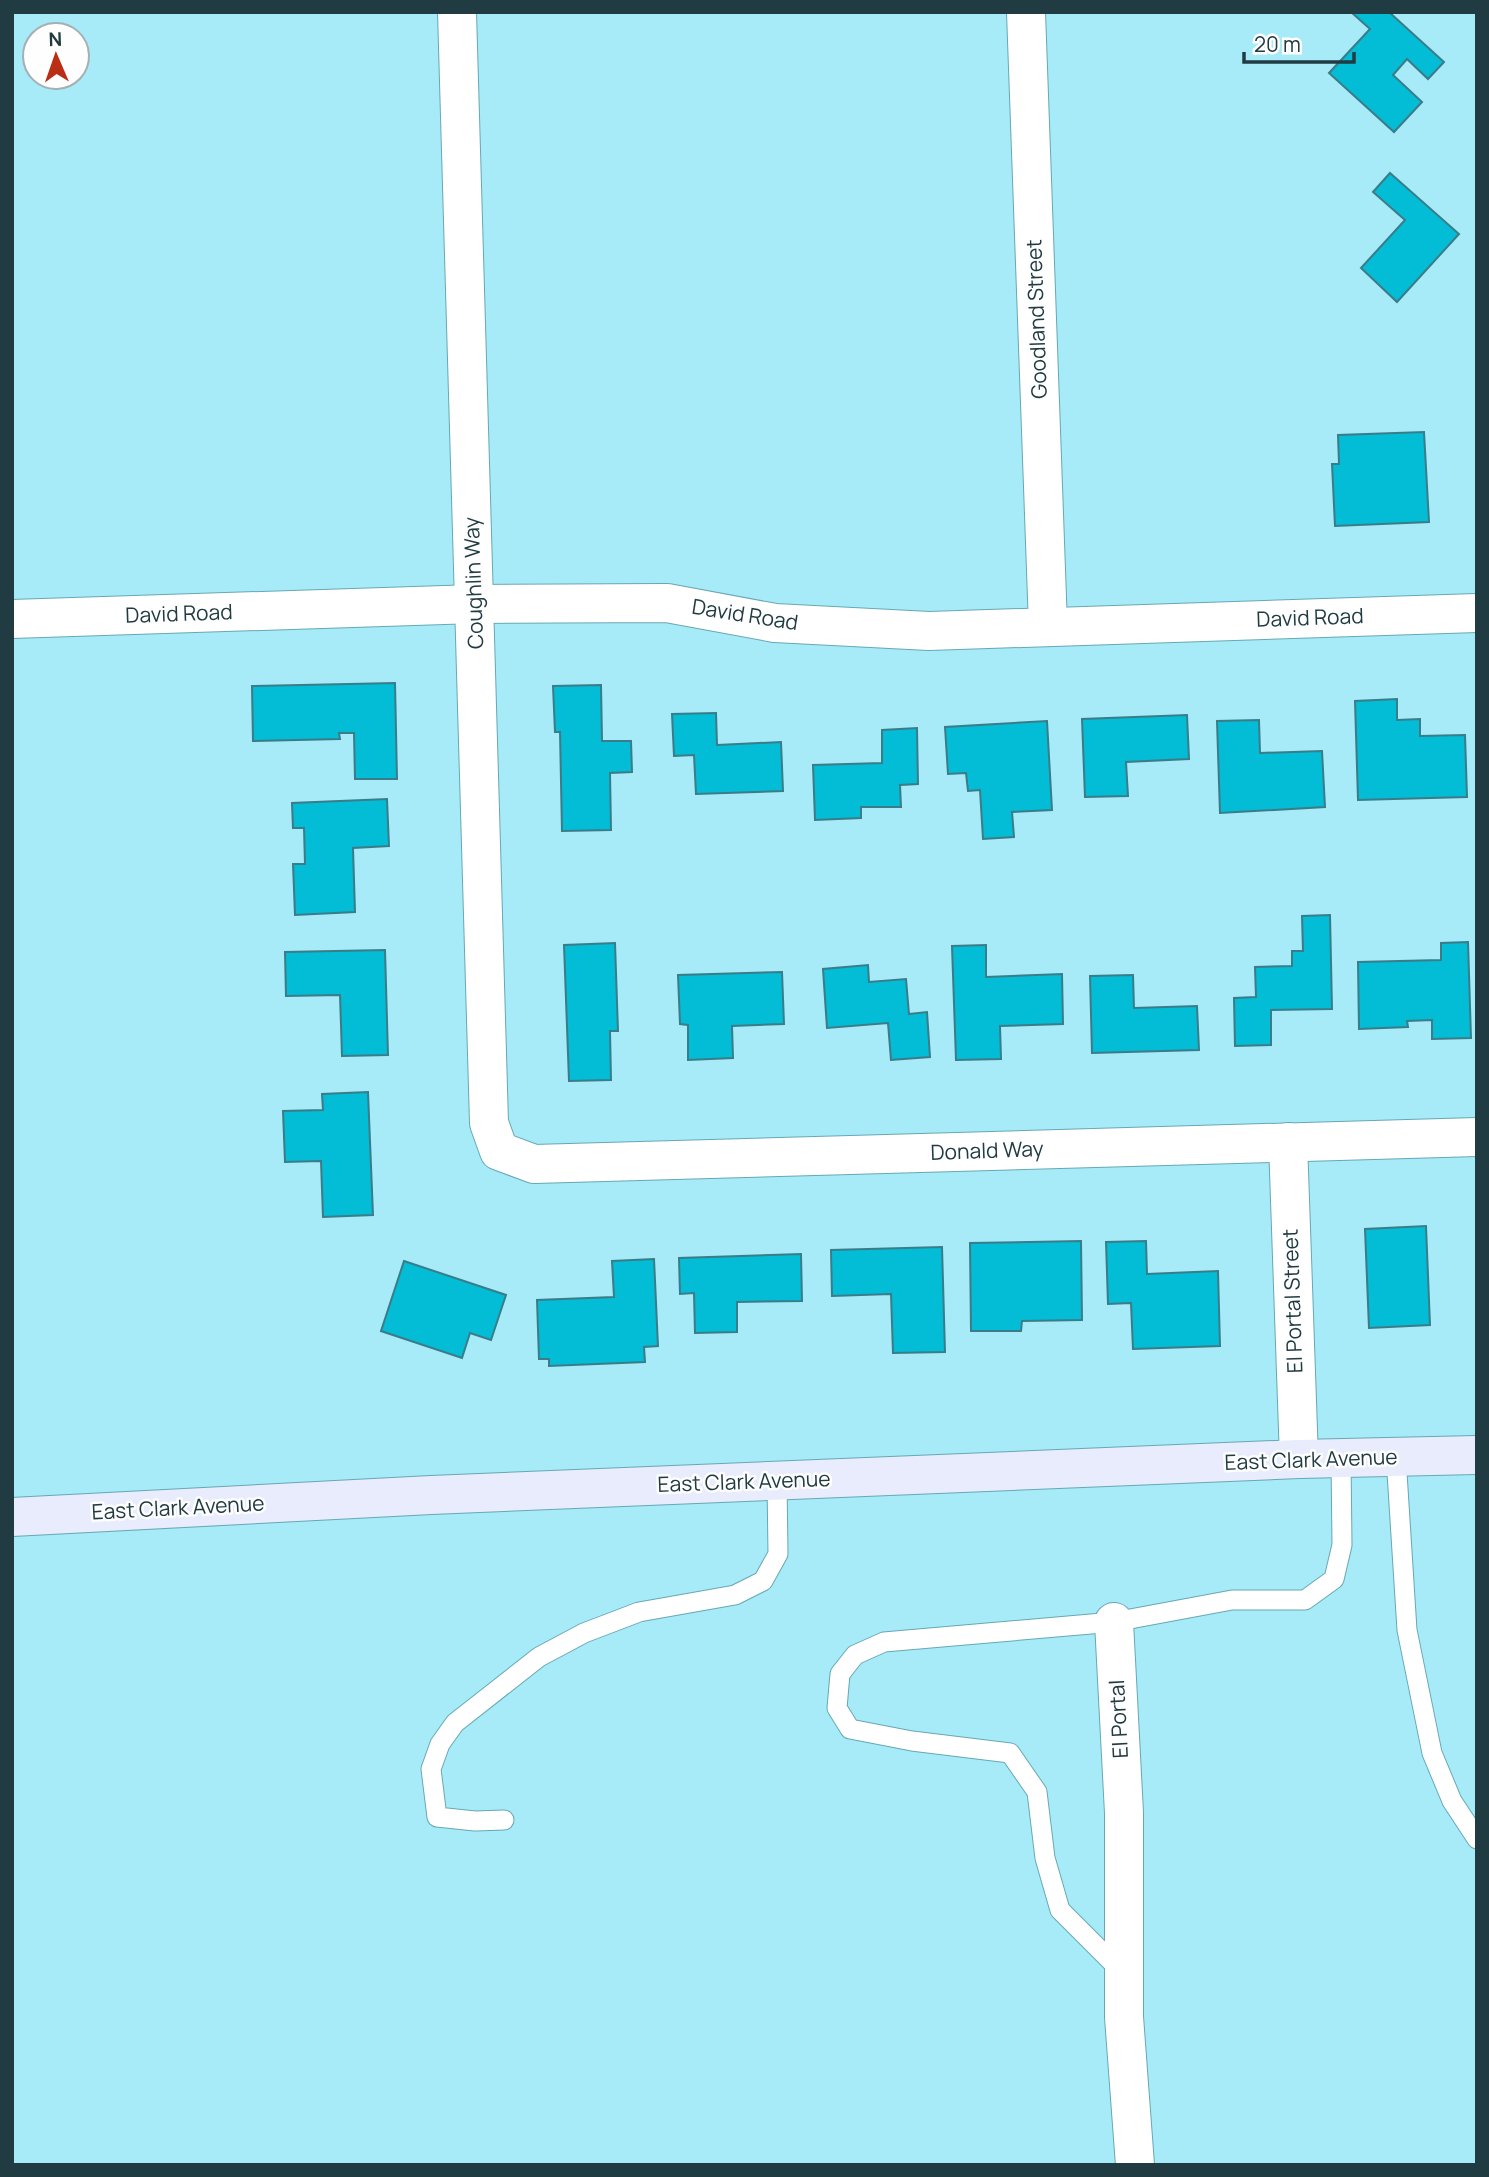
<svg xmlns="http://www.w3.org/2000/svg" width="1489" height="2177" font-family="Manrope,sans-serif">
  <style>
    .building { fill: #03bcd5; stroke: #3a7c88; stroke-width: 2 }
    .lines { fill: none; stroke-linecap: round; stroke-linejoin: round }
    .lane-casing { stroke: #67a8b5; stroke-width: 21 }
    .street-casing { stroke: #67a8b5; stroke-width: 40 }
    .secondary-casing { stroke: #67a8b5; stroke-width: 40 }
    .lane { stroke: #fff; stroke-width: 19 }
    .street { stroke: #fff; stroke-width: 38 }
    .secondary { stroke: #e8ecfc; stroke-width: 38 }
    .labels { text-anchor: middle; stroke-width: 5; stroke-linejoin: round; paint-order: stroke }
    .street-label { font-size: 21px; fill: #203b41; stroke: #fefefe }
  </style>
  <rect width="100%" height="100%" fill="#a7eaf8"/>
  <g class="building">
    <polygon points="1351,12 1389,12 1444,62 1428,79 1407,59 1393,75 1422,102 1394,132 1329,73 1370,29"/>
    <polygon points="1390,173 1459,234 1397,302 1361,268 1405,220 1373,192"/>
    <polygon points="1424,432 1429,522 1335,526 1332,464 1339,464 1338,435"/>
    <polygon points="395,683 397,779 355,779 354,733 339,733 340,739 253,741 252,686"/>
    <polygon points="601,685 602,741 631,741 632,772 610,773 611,830 562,831 560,732 555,732 553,686"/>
    <polygon points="1397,699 1397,720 1420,719 1420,736 1465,735 1467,797 1358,800 1355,701"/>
    <polygon points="716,713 717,745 781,742 783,791 696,794 694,755 674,756 672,714"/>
    <polygon points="1187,715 1189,759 1126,762 1128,796 1085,797 1082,719"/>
    <polygon points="1259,720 1260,753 1322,751 1325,807 1220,813 1217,721"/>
    <polygon points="1047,721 1052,810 1012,812 1014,837 983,839 980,790 968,791 966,773 948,774 945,727"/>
    <polygon points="917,728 918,784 900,785 901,807 861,807 861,818 815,820 813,765 882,763 882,730"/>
    <polygon points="387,799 389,846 353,848 355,912 295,915 293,864 305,864 304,828 293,828 292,803"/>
    <polygon points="1330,915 1332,1009 1271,1010 1271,1045 1235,1046 1234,998 1256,997 1255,967 1292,966 1292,951 1303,951 1302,916"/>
    <polygon points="1468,942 1471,1038 1432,1039 1432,1020 1407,1021 1408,1027 1359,1029 1358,962 1441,960 1441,943"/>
    <polygon points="615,943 618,1031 610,1031 611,1080 569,1081 564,945"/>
    <polygon points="986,945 986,977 1062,974 1063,1024 1000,1026 1001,1059 956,1060 952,946"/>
    <polygon points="385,950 388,1055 342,1056 340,995 286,996 285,952"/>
    <polygon points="868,965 869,982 906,979 909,1014 927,1012 930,1057 891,1060 888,1023 827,1028 823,969"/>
    <polygon points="782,972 784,1024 732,1026 733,1058 688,1060 688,1025 680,1024 678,975"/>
    <polygon points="1133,975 1134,1008 1197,1006 1199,1050 1092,1053 1090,976"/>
    <polygon points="368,1092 373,1215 323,1217 321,1161 285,1162 283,1111 323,1110 322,1094"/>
    <polygon points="1426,1226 1430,1325 1369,1328 1365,1229"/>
    <polygon points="1081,1241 1082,1320 1022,1321 1021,1331 971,1331 970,1243"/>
    <polygon points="1146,1241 1147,1274 1218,1271 1220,1346 1133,1349 1131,1303 1108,1304 1106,1242"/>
    <polygon points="942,1247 945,1352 893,1353 891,1294 832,1296 831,1250"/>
    <polygon points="801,1254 802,1301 737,1302 737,1332 695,1333 694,1293 680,1294 679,1258"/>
    <polygon points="654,1259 658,1346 644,1347 645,1362 549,1366 549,1359 539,1359 537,1300 614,1297 612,1261"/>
    <polygon points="404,1261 506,1295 491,1340 470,1333 462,1358 381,1331"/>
  </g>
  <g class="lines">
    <g class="lane-casing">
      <g id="lane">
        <polyline points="1396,1457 1407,1630 1432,1753 1452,1801 1477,1839"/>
        <polyline points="504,1820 475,1821 437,1817 431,1769 440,1744 455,1723 539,1657 584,1633 639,1612 735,1595 763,1581 778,1554 777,1481"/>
        <polyline points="1122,1972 1060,1910 1045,1858 1037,1792 1010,1753 912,1741 850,1729 837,1708 840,1674 855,1655 884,1642 1114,1622 1232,1600 1305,1600 1334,1579 1342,1545 1341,1458"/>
      </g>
    </g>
    <g class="street-casing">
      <g id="street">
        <polyline points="457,12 489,1123 499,1151 534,1164 1477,1137"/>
        <polyline points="1026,12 1048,626"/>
        <polyline points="12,619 475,604 667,603 775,623 929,631 1477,613"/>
        <polyline points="1288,1142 1299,1459"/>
        <polyline points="1114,1622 1124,1813 1124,2017 1135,2165"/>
      </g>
    </g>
    <g class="secondary-casing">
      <polyline id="secondary" points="12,1517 431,1495 1299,1459 1477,1455"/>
    </g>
    <use href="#lane" class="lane"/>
    <use href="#street" class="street"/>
    <use href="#secondary" class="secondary"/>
  </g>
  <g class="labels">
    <g class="street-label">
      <text transform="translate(1037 319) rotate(-92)" y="7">Goodland Street</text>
      <text transform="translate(474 583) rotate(-92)" y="7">Coughlin Way</text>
      <text transform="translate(179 614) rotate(-2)" y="7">David Road</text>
      <text transform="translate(745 615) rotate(9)" y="7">David Road</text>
      <text transform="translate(1310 618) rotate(-2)" y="7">David Road</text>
      <text transform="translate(987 1151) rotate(-2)" y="7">Donald Way</text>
      <text transform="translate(1293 1301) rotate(-92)" y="7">El Portal Street</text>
      <text transform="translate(1311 1460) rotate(-2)" y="7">East Clark Avenue</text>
      <text transform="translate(744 1482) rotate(-2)" y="7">East Clark Avenue</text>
      <text transform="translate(178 1508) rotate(-3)" y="7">East Clark Avenue</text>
      <text transform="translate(1119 1719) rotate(-93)" y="7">El Portal</text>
    </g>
  </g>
  <rect width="1489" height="2177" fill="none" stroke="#203b41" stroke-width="28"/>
  <g transform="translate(56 56) rotate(358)"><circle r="33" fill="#fefefe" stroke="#a5b0b2" stroke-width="2"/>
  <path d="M0-5L12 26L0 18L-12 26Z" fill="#ba2e16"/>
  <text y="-10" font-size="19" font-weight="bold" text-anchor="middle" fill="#203b41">N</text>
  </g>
  <path d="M1244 52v10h110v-10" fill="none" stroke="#203b41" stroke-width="3.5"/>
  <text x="1254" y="52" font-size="21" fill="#203b41" stroke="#fefefe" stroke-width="5" paint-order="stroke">20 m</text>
</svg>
